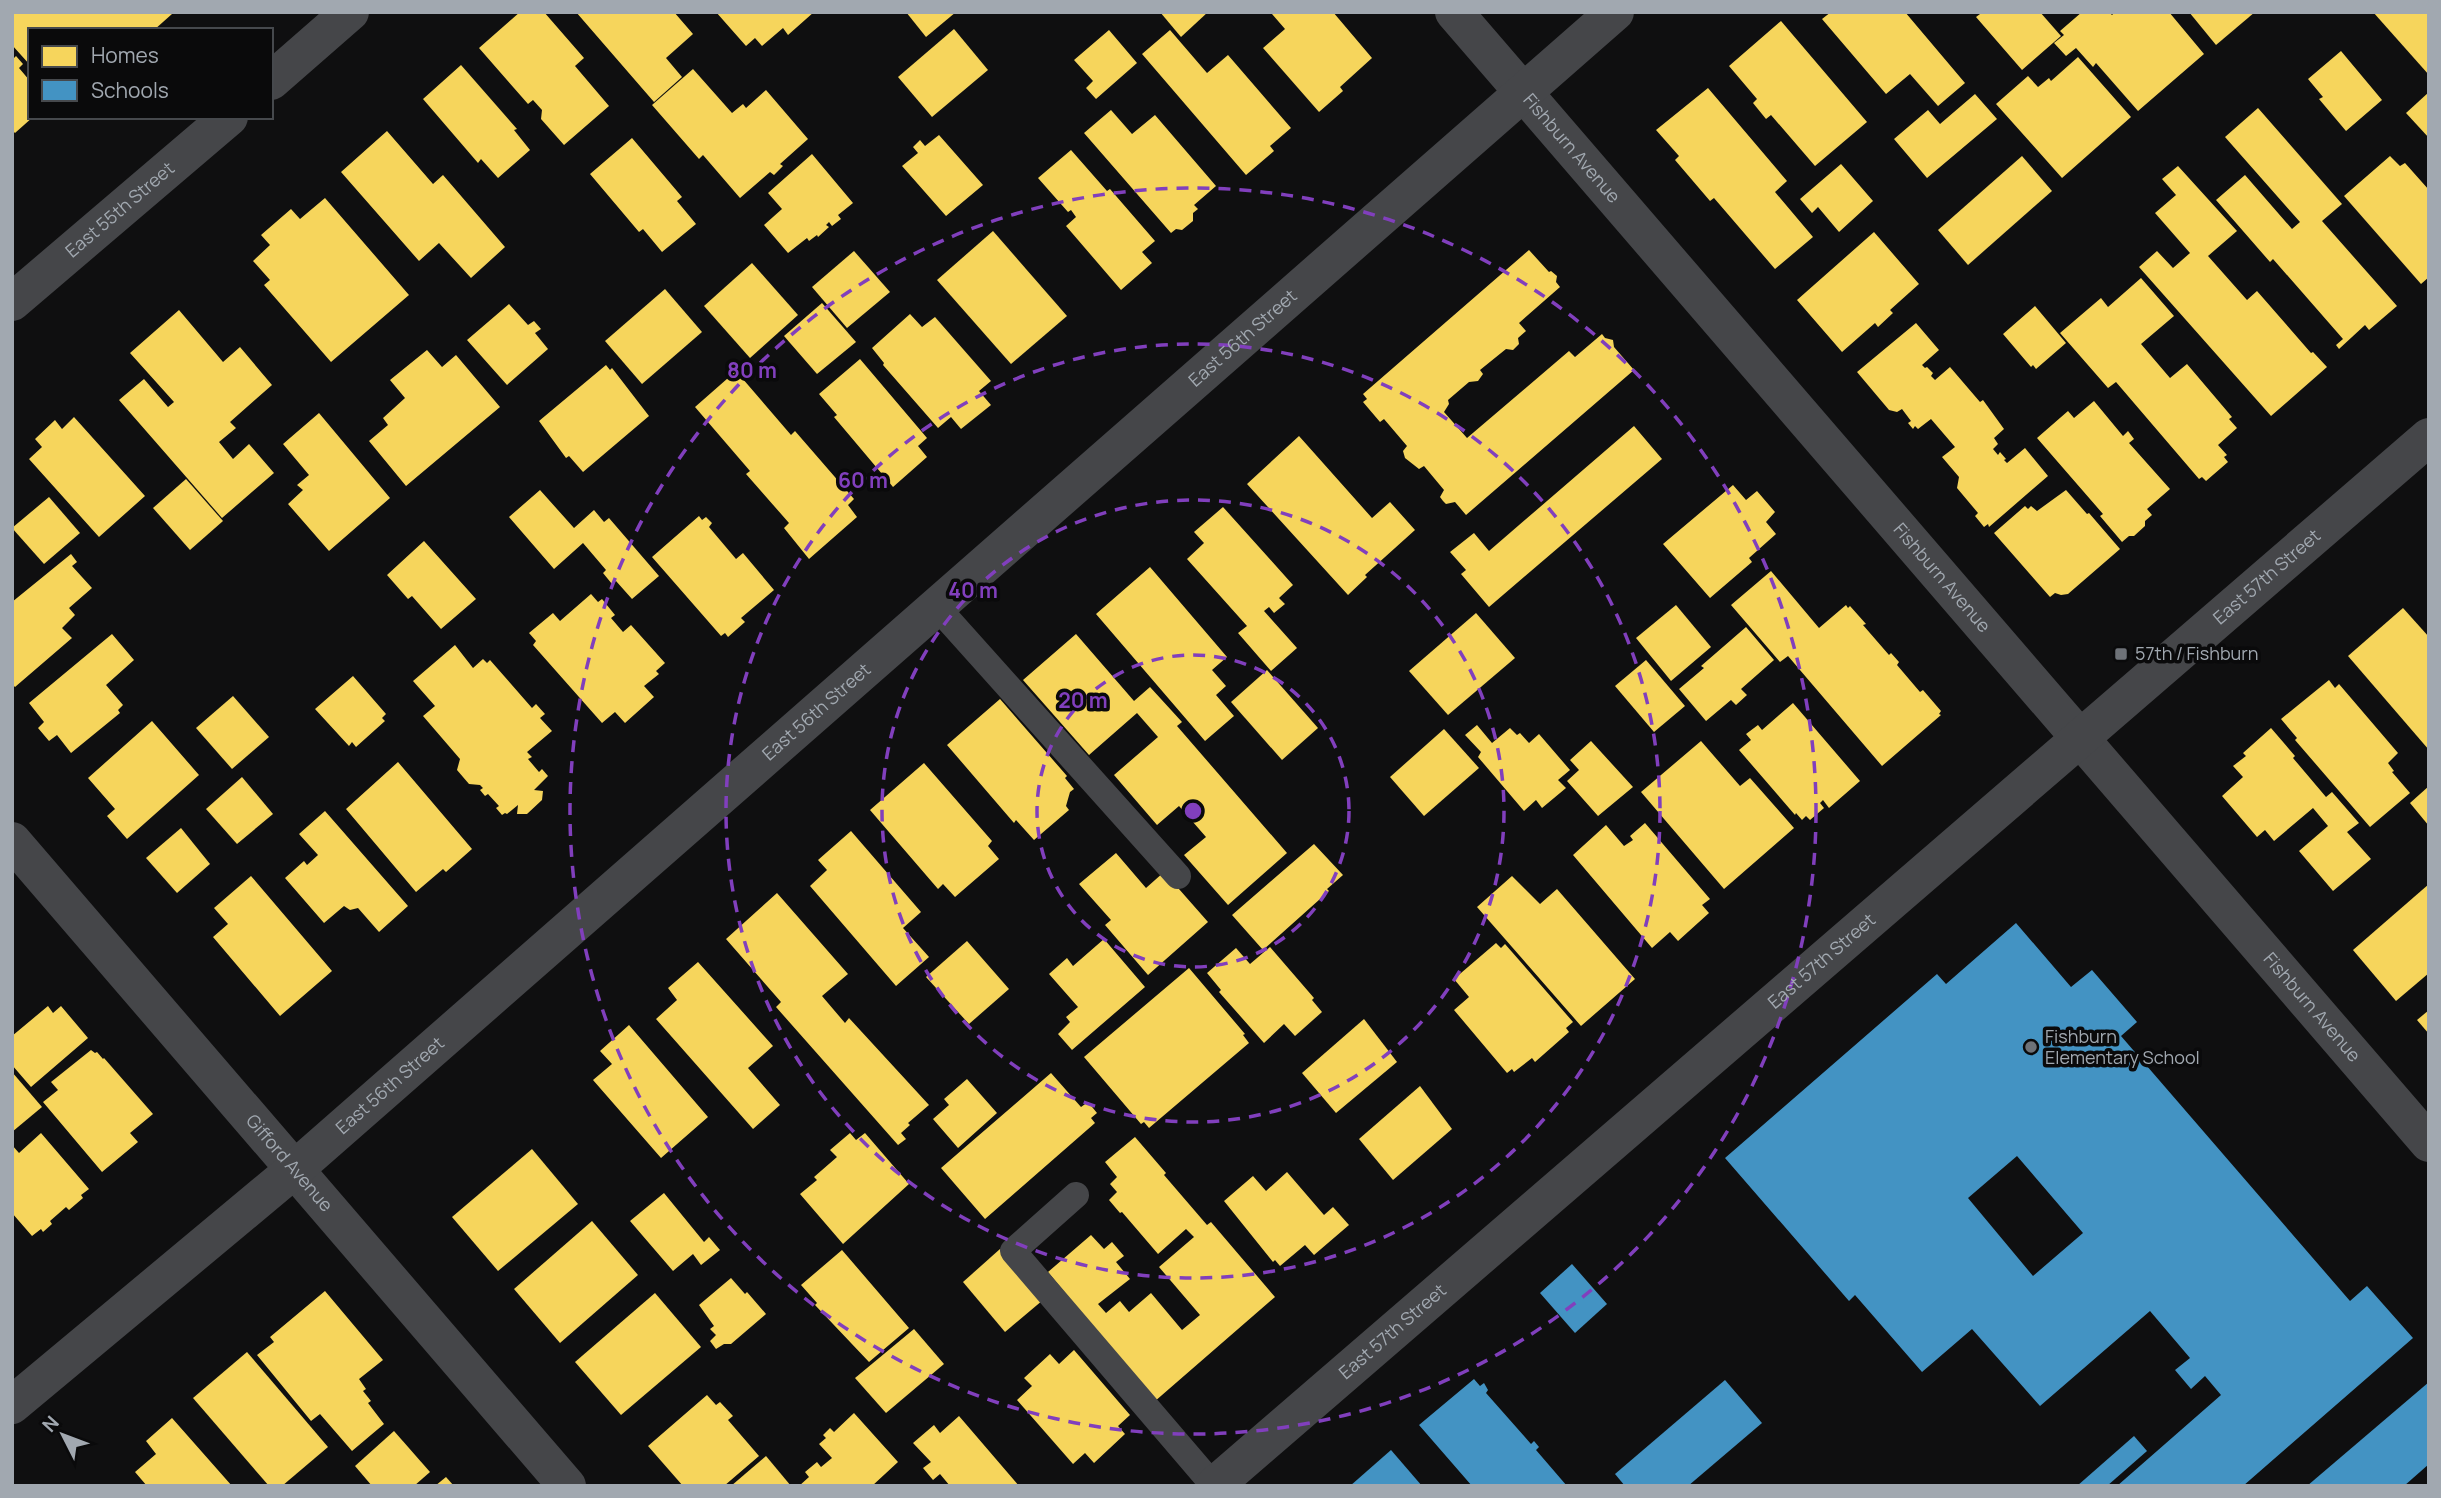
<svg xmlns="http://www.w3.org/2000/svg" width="2441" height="1498" font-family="Manrope,sans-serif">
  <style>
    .homes { fill: #f6d55c }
    .schools { fill: #4393c3; fill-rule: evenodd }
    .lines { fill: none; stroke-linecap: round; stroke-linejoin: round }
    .service { stroke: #454649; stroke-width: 26 }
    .minor { stroke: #454649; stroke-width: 38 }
    .ring { fill: none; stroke: #813fbd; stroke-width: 3.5; stroke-dasharray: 12 9 }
    .poi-dot { fill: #6e7278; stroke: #0a0a0b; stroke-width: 2.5 }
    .labels { text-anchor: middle; stroke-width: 7; stroke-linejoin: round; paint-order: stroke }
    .street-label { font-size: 18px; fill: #a1a8b0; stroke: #0a0a0b }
    .poi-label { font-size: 18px; fill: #a1a8b0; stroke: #0a0a0b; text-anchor: start }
    .centre { fill: #813fbd; stroke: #0a0a0b; stroke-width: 3.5 }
    .ring-label { font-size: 21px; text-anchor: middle; font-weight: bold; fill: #813fbd; stroke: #0a0a0b; stroke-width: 7; stroke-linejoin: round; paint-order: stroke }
  </style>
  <rect width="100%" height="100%" fill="#0f0f10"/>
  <g class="homes">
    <polygon points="12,12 171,12 172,14 154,30 30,30 30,65 12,45"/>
    <polygon points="520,12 544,12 584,58 575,66 609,106 564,145 541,119 542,110 533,100 528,104 479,48"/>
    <polygon points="576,12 674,12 693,34 666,58 682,77 654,102"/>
    <polygon points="716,12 814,12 788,35 783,28 762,46 755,38 746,46"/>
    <polygon points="906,12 956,12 926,37"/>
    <polygon points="1160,12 1208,12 1181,37"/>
    <polygon points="1274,12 1333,12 1372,58 1340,87 1343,91 1319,112 1263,48 1285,29 1272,14"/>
    <polygon points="1831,12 1905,12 1965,83 1938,106 1910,74 1886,94 1822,19"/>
    <polygon points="1978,12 2040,12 2061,36 2022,70 1976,17 1980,14"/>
    <polygon points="2082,12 2109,12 2112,15 2115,12 2169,12 2204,54 2138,111 2096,63 2093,67 2076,48 2066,56 2054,43 2064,35 2060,31"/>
    <polygon points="2189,12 2255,12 2216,45"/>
    <polygon points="2373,12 2429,12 2429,75"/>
    <polygon points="1781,21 1867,122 1815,166 1771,115 1766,119 1753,103 1757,99 1729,66"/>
    <polygon points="954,29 988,70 932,117 898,77"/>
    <polygon points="1109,30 1137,63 1096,99 1086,88 1093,81 1074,60"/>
    <polygon points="1170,30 1207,73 1228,55 1291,128 1270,146 1274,151 1246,175 1142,54"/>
    <polygon points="2341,51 2382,100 2346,131 2319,99 2323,97 2308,79"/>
    <polygon points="16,56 23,64 19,68 30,81 30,117 33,117 15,133 12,130 12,60"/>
    <polygon points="2078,57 2131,117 2062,178 1996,104 2028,76 2038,87 2049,78 2051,81"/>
    <polygon points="461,65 517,129 514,130 530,150 498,178 481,159 478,163 423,99"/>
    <polygon points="693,69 732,113 743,104 746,108 766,90 808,139 780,164 783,166 774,175 770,172 740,198 703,155 699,159 652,105"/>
    <polygon points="1708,88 1787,181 1775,192 1813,237 1775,269 1714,198 1710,201 1675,160 1679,156 1656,130"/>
    <polygon points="2429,92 2429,138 2406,113"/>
    <polygon points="1975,94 1997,119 1927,178 1894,139 1928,110 1940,124"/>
    <polygon points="2258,108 2342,204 2322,221 2397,306 2369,330 2365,325 2339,349 2336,345 2343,339 2273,259 2270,262 2216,200 2245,175 2292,229 2300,222 2225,137"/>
    <polygon points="1111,110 1132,134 1155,115 1216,186 1194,205 1198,209 1193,213 1193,221 1182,230 1176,229 1171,233 1084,133"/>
    <polygon points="387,131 433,184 443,175 505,247 471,278 439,243 419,261 341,172"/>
    <polygon points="939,135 983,185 946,216 902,166 918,153 913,147 920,140 925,146"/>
    <polygon points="632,138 682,197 677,201 696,224 662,252 643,229 639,232 590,174"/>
    <polygon points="1071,150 1107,191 1110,189 1155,241 1142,252 1152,263 1121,290 1066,226 1076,217 1071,210 1068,212 1038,178"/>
    <polygon points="812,154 853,203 838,215 841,219 832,226 829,222 826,225 829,227 818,237 817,235 809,241 807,238 788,253 764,225 782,209 768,193"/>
    <polygon points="2022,156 2052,191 1968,265 1938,230"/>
    <polygon points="2390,156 2400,166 2405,163 2429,190 2429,277 2421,284 2344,196"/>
    <polygon points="1841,164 1873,201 1839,232 1818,207 1812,213 1800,199"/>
    <polygon points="2178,166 2237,231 2208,256 2247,300 2257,291 2311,353 2313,352 2327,367 2271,416 2139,267 2157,251 2173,268 2190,253 2155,213 2176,195 2162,179"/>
    <polygon points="325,198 409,295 331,362 264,285 270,280 253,261 270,245 261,235 291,209 300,219"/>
    <polygon points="993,231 1067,316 1011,364 937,280"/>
    <polygon points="1874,232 1919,284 1890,310 1893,313 1878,327 1875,323 1842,352 1797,300"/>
    <polygon points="1529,250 1549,272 1551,271 1557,276 1556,282 1560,287 1519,323 1526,331 1518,338 1519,344 1513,350 1506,349 1480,370 1483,374 1478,381 1469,382 1448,400 1449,404 1444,412 1467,438 1569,351 1575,357 1602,334 1605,338 1613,340 1614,347 1634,370 1466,515 1455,502 1446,504 1443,501 1440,497 1444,490 1424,466 1419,469 1405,458 1403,451 1407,446 1384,419 1380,422 1363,402 1367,399 1363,394"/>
    <polygon points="854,251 890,292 847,328 812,287"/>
    <polygon points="752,263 798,315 750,358 704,306"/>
    <polygon points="2141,278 2174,316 2141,344 2170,378 2187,364 2232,417 2229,419 2237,428 2218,445 2227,455 2224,457 2228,462 2206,481 2202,477 2199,479 2116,382 2108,388 2060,333 2101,298 2108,307"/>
    <polygon points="665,289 702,332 642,384 605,341"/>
    <polygon points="822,303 856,342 817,374 784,336"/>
    <polygon points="509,304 528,325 534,321 541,329 535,333 548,349 507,385 467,340"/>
    <polygon points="2035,306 2066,343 2036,369 2033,365 2031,367 2003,334"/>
    <polygon points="179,310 223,362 240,347 272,385 230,422 236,428 219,442 233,459 249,444 274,473 222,518 119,400 144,379 168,407 174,402 130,353"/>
    <polygon points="910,314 922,327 935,317 991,381 979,391 991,405 961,429 951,417 938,428 883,365 884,363 872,348"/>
    <polygon points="1916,323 1939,350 1922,365 1925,368 1927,367 1933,373 1931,376 1935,380 1950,367 1980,402 1983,400 2004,429 1994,438 1998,444 1993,449 1998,455 2000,452 2006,459 2004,460 2007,463 2025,448 2048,476 1989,527 1988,524 1984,527 1975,516 1978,513 1957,488 1959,477 1942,457 1955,447 1931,419 1918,429 1915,426 1913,429 1908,423 1911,421 1902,409 1897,412 1889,410 1857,372"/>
    <polygon points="427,350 442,367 456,355 500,407 406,486 369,441 388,425 383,418 405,398 390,380"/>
    <polygon points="860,359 927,438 918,446 927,457 893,487 834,417 837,415 819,394"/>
    <polygon points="606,365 610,370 612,368 649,416 583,472 569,456 566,458 539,421"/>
    <polygon points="736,371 791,435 795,431 854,499 848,505 857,517 809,559 784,528 789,523 746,474 750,471 695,407"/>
    <polygon points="2094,401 2123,436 2128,431 2134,439 2129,443 2170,489 2147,509 2152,515 2145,521 2145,526 2134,536 2129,536 2122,542 2100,516 2103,514 2037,438 2068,411 2074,418"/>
    <polygon points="319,413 390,498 329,551 288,504 303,490 297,485 309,475 283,444"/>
    <polygon points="74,417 145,496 99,537 29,459 42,447 35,439 55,420 62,429"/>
    <polygon points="1634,426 1662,459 1489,607 1461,574 1466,570 1450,552 1474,533 1489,551"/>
    <polygon points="1299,436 1372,518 1390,502 1415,530 1365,575 1367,577 1348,595 1247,484"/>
    <polygon points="186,479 223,521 190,550 153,508"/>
    <polygon points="1733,485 1746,500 1757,491 1775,512 1766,522 1776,534 1749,558 1752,562 1710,598 1663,544"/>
    <polygon points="540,490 574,528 594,510 604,522 609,518 659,576 632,599 616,581 612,584 603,573 606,570 583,543 554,569 509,517"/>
    <polygon points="2066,490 2087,514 2089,513 2120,549 2068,594 2061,595 2055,593 2050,597 1994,533 2025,506 2028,509 2031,506 2037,511"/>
    <polygon points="49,497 80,533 44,564 12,528"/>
    <polygon points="1223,507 1293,585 1279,598 1285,604 1274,613 1269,607 1264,611 1297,648 1271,671 1238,633 1247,626 1187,559 1204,543 1194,532"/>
    <polygon points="699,516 702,520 706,517 712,523 709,527 736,559 743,553 774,590 741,618 745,622 728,637 725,633 721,636 652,557"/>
    <polygon points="424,541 476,599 441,629 412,596 408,599 387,575"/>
    <polygon points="71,554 77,562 72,566 92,588 69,608 75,615 62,628 72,638 15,687 12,684 12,602"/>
    <polygon points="1150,567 1227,657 1212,670 1226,686 1216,695 1234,716 1205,741 1096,614"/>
    <polygon points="1771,571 1819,628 1846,605 1848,608 1850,606 1866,624 1863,625 1889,655 1891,653 1899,662 1897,665 1920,692 1923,690 1941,711 1939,714 1941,715 1882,766 1788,656 1780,662 1731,605"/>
    <polygon points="591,594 598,602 602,599 615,615 611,618 623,632 631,625 665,663 656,671 659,674 644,686 654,697 625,723 615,712 602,723 533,645 536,641 529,633 553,613 560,621"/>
    <polygon points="1676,605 1711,647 1671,681 1636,638"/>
    <polygon points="2403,608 2429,637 2429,750 2348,656"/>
    <polygon points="1476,613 1515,658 1448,715 1409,671"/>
    <polygon points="1746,627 1774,660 1741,689 1747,695 1736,705 1731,700 1706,721 1679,689 1704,668 1701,666"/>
    <polygon points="112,634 134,660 106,685 123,705 118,710 120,713 71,753 57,735 49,741 38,728 44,722 29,703"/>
    <polygon points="1076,634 1134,701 1150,687 1182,722 1177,726 1287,853 1228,905 1184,855 1206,837 1179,806 1157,825 1114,775 1158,737 1137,713 1089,755 1023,680"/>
    <polygon points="455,645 473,668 483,659 487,663 490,660 532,708 536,704 545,714 540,718 552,731 527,752 532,757 528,759 539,772 542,769 548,776 534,790 543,791 542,800 527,814 517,814 518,805 507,814 505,813 502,815 496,808 499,806 488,794 485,796 480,790 483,788 480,785 469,784 457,770 460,759 423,716 435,706 413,681"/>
    <polygon points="1646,660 1685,706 1654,732 1615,686"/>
    <polygon points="1267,670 1318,728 1282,760 1231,702"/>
    <polygon points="353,676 386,714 382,718 385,721 356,747 352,742 349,746 315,709"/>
    <polygon points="2329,680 2335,688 2339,684 2398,753 2388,763 2394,771 2392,772 2410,793 2370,827 2295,740 2297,738 2281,719"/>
    <polygon points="233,696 269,737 232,769 196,728"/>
    <polygon points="1000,699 1067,776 1065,778 1074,789 1070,792 1066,806 1069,810 1034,840 1016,820 1014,823 947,745"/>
    <polygon points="1793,703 1860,781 1829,808 1823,800 1820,803 1824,808 1810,820 1806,816 1802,820 1796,813 1795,815 1739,750 1751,740 1746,734 1758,725 1762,730"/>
    <polygon points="152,721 199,775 127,839 107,816 115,809 88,778"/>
    <polygon points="1477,725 1492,743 1510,728 1517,735 1520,733 1529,743 1539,734 1570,770 1558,780 1566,788 1542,808 1536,800 1524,811 1478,757 1481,752 1465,735"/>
    <polygon points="2271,728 2295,756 2293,758 2326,797 2332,792 2359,823 2347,832 2371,859 2333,891 2299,851 2328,826 2313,808 2274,841 2265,830 2257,837 2222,796 2243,777 2233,766 2246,756 2243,753"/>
    <polygon points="1444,729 1479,768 1424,816 1390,777"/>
    <polygon points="1591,741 1633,787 1598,816 1567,781 1579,770 1570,760"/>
    <polygon points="1701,741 1740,786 1750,778 1794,828 1724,889 1641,792"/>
    <polygon points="398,762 472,849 446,872 443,869 416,892 346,809"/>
    <polygon points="924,763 992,841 988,846 999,859 955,897 943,884 938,889 870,810"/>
    <polygon points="242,777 273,814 237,844 206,809"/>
    <polygon points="2429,786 2429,826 2410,803"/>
    <polygon points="325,811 408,906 379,932 358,908 350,910 344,906 324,923 285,878 304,861 307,865 318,855 299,834"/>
    <polygon points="1645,823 1710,899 1702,905 1709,913 1678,941 1670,932 1652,948 1573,855 1606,825 1624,846 1633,840 1630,836"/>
    <polygon points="181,828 210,864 177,893 146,858"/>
    <polygon points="851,831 921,912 903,928 929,957 896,986 810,886 827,870 818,860"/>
    <polygon points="1314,844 1343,875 1327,889 1329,891 1263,950 1232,915"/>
    <polygon points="1116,853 1146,888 1164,872 1208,922 1148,975 1105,925 1111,920 1079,884"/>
    <polygon points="251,876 332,971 280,1016 213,937 228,924 214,908"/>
    <polygon points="1512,876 1540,904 1557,889 1635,979 1581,1026 1477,907"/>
    <polygon points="2429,884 2429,973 2396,1001 2353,950"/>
    <polygon points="777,893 848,974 822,996 845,1023 849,1018 929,1105 908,1123 910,1125 901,1133 906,1139 898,1145 776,1007 781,1002 726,939"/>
    <polygon points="1104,939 1145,987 1072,1050 1058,1034 1070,1022 1066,1017 1078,1007 1049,974 1067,958 1073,966"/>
    <polygon points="967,941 1009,989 969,1024 926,977"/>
    <polygon points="1496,943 1501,948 1505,944 1573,1022 1566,1028 1569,1032 1535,1062 1532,1058 1514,1072 1512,1069 1507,1073 1454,1010 1469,997 1454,979"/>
    <polygon points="1270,947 1314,998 1312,1000 1322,1012 1295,1036 1284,1024 1264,1043 1219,992 1221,990 1207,973 1236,948 1250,964"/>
    <polygon points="698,962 773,1046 748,1068 780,1105 753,1129 656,1019 677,1000 668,988"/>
    <polygon points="1189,968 1245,1034 1243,1035 1249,1043 1149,1128 1144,1122 1141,1124 1084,1057"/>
    <polygon points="48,1006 53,1013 61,1006 88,1038 31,1087 12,1065 12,1036"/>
    <polygon points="2429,1010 2429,1034 2417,1020"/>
    <polygon points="1364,1019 1397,1062 1336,1113 1302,1073"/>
    <polygon points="629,1025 708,1117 661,1158 593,1080 612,1064 600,1051"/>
    <polygon points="91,1050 95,1053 97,1052 103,1059 104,1058 153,1114 130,1133 138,1142 102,1172 43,1102 58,1090 51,1082"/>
    <polygon points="12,1072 42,1107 12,1132"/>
    <polygon points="1051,1073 1081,1107 1088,1102 1097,1113 1091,1118 1095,1123 985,1219 941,1168"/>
    <polygon points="967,1079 997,1113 958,1148 933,1119 949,1105 944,1099"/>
    <polygon points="1420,1086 1452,1129 1393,1180 1359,1139"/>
    <polygon points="41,1133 89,1189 81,1195 83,1198 69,1210 66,1207 50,1221 52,1224 43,1232 41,1229 32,1236 12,1213 12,1145 19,1153"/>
    <polygon points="850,1133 856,1140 865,1133 909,1184 843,1244 800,1194 817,1180 814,1177 837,1157 830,1150"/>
    <polygon points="1135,1137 1166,1173 1164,1175 1207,1225 1211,1222 1275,1297 1154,1402 1048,1272 1091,1235 1104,1249 1112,1242 1124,1256 1116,1262 1130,1279 1098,1304 1106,1313 1120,1301 1129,1312 1151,1293 1182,1330 1200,1315 1159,1267 1194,1237 1186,1229 1158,1254 1122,1212 1120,1213 1109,1200 1117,1192 1110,1184 1117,1177 1105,1162"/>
    <polygon points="532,1149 578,1204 498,1271 452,1217"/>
    <polygon points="1287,1172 1324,1215 1333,1207 1349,1225 1314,1255 1305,1245 1280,1266 1275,1260 1273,1262 1224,1201 1253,1176 1266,1191"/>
    <polygon points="664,1193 704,1242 709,1237 720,1250 701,1265 693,1254 673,1271 630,1221"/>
    <polygon points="592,1221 638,1275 560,1343 514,1289"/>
    <polygon points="1000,1249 1043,1300 1005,1332 963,1282"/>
    <polygon points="842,1250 909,1328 869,1362 815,1305 817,1303 801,1285"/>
    <polygon points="731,1278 745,1294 747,1292 766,1314 731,1344 724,1344 716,1349 710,1341 716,1335 710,1329 714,1326 699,1305"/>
    <polygon points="325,1291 383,1360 359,1379 366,1389 363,1391 371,1401 368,1403 384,1424 352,1451 320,1414 311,1421 257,1355 274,1342 270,1337"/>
    <polygon points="655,1293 701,1347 621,1415 575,1362"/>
    <polygon points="914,1329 944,1364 886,1413 855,1378"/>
    <polygon points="1074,1350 1130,1415 1118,1426 1125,1434 1094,1463 1085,1453 1073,1464 1017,1400 1032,1386 1024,1378 1050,1354 1059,1364"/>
    <polygon points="247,1352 328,1447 282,1486 269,1486 193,1398"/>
    <polygon points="707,1395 716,1405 720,1402 733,1416 728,1420 759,1456 724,1486 683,1486 648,1446"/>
    <polygon points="854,1413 898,1462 872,1486 799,1486 809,1477 805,1472 817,1462 821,1467 832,1458 819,1444 826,1438 823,1435 830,1428 834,1432"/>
    <polygon points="959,1416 1019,1486 950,1486 940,1474 933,1480 923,1468 931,1462 913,1443 934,1425 940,1433"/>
    <polygon points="172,1418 232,1486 147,1486 135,1472 156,1454 146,1441"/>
    <polygon points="394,1431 430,1472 414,1486 372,1486 355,1466"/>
    <polygon points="766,1456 791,1486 731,1486"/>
    <polygon points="446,1477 454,1486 435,1486"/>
  </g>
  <g class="schools">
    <path d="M2016,923L2071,987L2092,970L2137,1022L2121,1036L2350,1301L2367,1286L2413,1338L2243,1486H2117L2221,1395L2205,1376L2191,1389L2175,1370L2190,1358L2150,1311L2040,1406L1972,1329L1922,1372L1855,1295L1849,1301L1725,1158L1937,974L1946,984ZM2017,1156L2083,1233L2033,1276L1968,1198Z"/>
    <polygon points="1572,1264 1607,1304 1575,1333 1540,1293"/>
    <polygon points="1474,1379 1480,1386 1484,1383 1488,1390 1486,1393 1531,1444 1534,1441 1539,1447 1536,1450 1567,1486 1472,1486 1419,1425"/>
    <polygon points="1725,1380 1762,1423 1688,1486 1625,1486 1615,1474"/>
    <polygon points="2429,1382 2429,1464 2404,1486 2307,1486"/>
    <polygon points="2134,1436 2147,1451 2107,1486 2077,1486"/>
    <polygon points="1391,1450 1422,1486 1350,1486"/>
  </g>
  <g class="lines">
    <g class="service">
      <polyline points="936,606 1178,876"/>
      <polyline points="1076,1195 1013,1251 1214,1486"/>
    </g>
    <g class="minor">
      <path id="s1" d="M1454,12L2429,1143"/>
      <polyline points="271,81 350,12"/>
      <path id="s2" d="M12,302L229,117"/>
      <path id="s3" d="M12,841L567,1486"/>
      <path id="s4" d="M12,1405L295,1169L1615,12"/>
      <path id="s5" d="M1214,1486L2429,437"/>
    </g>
  </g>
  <g class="ring">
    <circle cx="1193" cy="811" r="156"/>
    <circle cx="1193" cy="811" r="311"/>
    <circle cx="1193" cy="811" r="467"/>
    <circle cx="1193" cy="811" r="623"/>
  </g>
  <g class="poi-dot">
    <rect x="2114" y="647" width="14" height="14" rx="3.5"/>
    <circle cx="2031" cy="1047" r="7"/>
  </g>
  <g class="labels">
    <g class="street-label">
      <text dy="6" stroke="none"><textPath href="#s1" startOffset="180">Fishburn Avenue</textPath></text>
      <text dy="6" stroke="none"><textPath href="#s2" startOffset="142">East 55th Street</textPath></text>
      <text dy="6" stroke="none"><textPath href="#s4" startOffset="1629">East 56th Street</textPath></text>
      <text dy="6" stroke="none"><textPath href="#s5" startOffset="1391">East 57th Street</textPath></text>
      <text dy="6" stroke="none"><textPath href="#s1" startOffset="747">Fishburn Avenue</textPath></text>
      <text dy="6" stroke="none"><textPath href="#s4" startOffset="1062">East 56th Street</textPath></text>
      <text dy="6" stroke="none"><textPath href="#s5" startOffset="803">East 57th Street</textPath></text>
      <text dy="6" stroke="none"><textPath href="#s1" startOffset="1314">Fishburn Avenue</textPath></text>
      <text dy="6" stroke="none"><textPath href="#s4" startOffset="495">East 56th Street</textPath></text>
      <text dy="6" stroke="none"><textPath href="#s3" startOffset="425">Gifford Avenue</textPath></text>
      <text dy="6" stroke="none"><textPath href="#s5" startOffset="236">East 57th Street</textPath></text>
    </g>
    <g class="poi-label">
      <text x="2135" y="660">57th / Fishburn</text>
      <text x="2045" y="1043">Fishburn<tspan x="2045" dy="21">Elementary School</tspan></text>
    </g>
  </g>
  <circle cx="1193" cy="811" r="10" class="centre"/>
  <g class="ring-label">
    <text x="752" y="378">80 m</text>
    <text x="863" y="488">60 m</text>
    <text x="973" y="598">40 m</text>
    <text x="1083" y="708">20 m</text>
  </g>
  <rect width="2441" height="1498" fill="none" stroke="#a1a8b0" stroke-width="28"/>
  <rect x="28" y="28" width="245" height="91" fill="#0a0a0b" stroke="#46494d" stroke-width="2"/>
  <rect x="42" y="46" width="35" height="21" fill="#f6d55c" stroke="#46494d" stroke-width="2"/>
  <text x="91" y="63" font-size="21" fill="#a1a8b0">Homes</text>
  <rect x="42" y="80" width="35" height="21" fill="#4393c3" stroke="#46494d" stroke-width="2"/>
  <text x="91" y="98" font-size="21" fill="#a1a8b0">Schools</text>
  <g transform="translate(63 1435) rotate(312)" stroke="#0a0a0b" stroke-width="5" paint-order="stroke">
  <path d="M0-5L12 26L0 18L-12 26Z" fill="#a1a8b0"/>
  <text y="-10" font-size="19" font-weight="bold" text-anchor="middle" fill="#a1a8b0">N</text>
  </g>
</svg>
